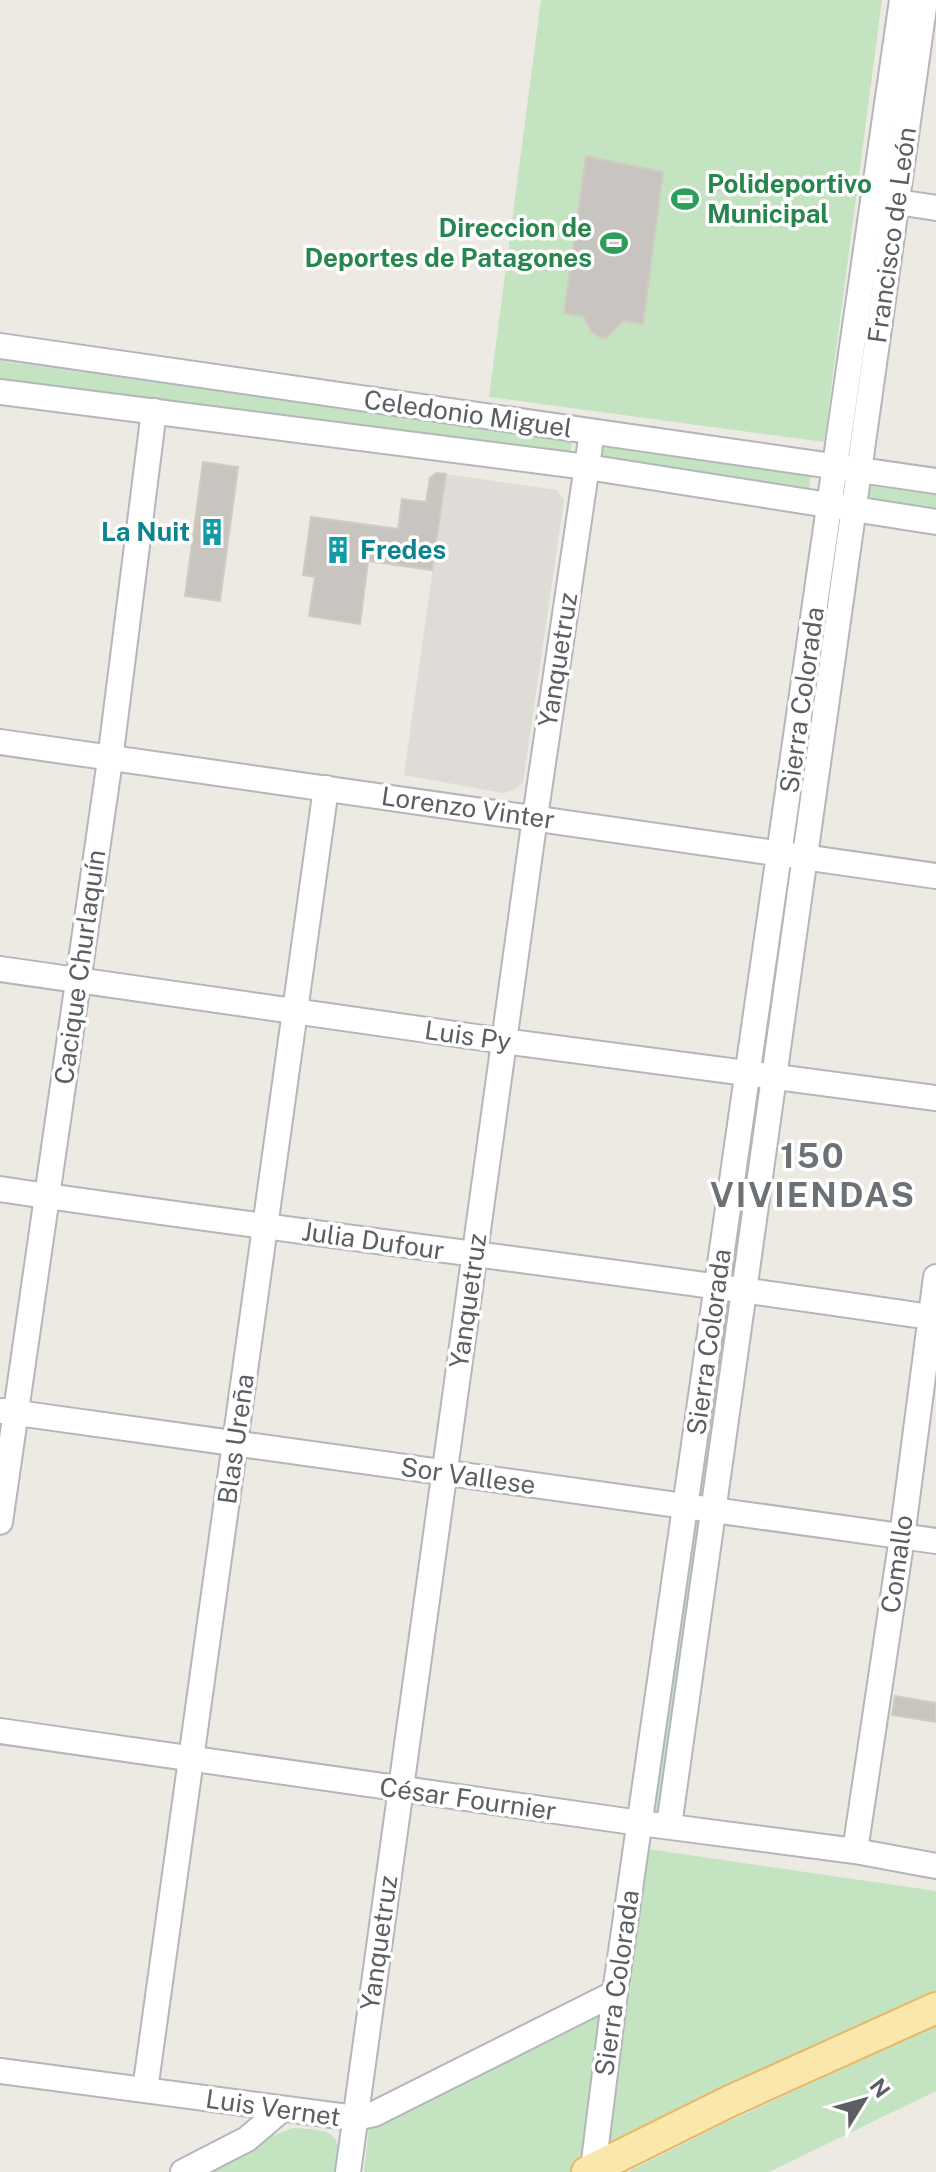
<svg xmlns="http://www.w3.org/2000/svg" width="936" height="2172" font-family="'Public Sans',sans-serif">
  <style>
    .industrial { fill: #dfdcd8 }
    .green { fill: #c4e3c1 }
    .building { fill: #c8c5c0; stroke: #d1cbc2; stroke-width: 2 }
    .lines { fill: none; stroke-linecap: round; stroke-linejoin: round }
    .minor-casing { stroke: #b4b6ba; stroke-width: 28 }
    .major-casing { stroke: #e8b762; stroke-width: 34 }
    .minor { stroke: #fff; stroke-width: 24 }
    .major { stroke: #f9e7ac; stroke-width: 30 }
    .labels { text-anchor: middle; stroke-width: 7; stroke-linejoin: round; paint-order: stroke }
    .leisure-label { font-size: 26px; font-weight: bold; fill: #27864d; stroke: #fff; text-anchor: start }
    .street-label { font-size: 26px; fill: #5b5f63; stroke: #fff }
    .culture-label { font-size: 26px; font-weight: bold; fill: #0d838f; stroke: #fff; text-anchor: end }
    .district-label { font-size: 34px; font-weight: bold; letter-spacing: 2px; fill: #6c7175; stroke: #fff }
  </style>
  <rect width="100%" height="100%" fill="#edeae3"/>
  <polygon class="industrial" points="446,474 557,490 564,500 523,783 514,790 503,793 404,775"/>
  <g class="green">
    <polygon points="541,0 882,0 824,442 489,397"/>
    <polygon points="0,361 572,440 569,460 0,381"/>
    <polygon points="597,446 811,475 808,494 595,464"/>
    <polygon points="867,485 936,494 936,514 864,505"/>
    <polygon points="788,866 796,867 769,1067 760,1066"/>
    <polygon points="755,1091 764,1093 736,1280 727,1279"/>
    <polygon points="725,1304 734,1305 706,1496 697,1495"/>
    <polygon points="692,1523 702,1524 660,1820 650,1818"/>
    <polygon points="648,1849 936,1891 936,1995 608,2157"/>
    <polygon points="601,2009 584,2168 575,2172 364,2172 369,2127"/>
    <polygon points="936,2026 936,2091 769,2172 627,2172 723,2124"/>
    <path d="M293,2128C330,2130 343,2130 338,2172H201L267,2138Z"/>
  </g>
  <g class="building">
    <polygon points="586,156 663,172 643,324 623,321 607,337 601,338 591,331 583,316 564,313"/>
    <polygon points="203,462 238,467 220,601 185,596"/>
    <polygon points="436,473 446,474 432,570 368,561 360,624 309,616 315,577 303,575 311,517 398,529 402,499 426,502 430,478"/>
    <polygon points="895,1696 936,1703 936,1722 892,1715"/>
  </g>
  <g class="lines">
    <g class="minor-casing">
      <g id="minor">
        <polyline points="884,200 936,208"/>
        <polyline points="0,346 936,481"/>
        <polyline points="0,392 587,467 936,522"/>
        <polyline points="0,742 936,876"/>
        <polyline points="0,969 504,1041 936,1098"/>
        <path d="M0,1189C312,1235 625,1271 936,1318"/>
        <polyline points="3,1411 936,1541"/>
        <polyline points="0,1522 110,760 154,411"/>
        <polyline points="0,1731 640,1823 855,1851 936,1866"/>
        <polyline points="669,1826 925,0"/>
        <polyline points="855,1851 902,1537 936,1277"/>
        <polyline points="0,2071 355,2118 374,2114 615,1993"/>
        <polyline points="145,2090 326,788"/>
        <polyline points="593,2169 615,1993 902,0"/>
        <polyline points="183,2172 247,2139 281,2110"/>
        <polyline points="348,2172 535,817 592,432"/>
      </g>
    </g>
    <g class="major-casing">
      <polyline id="major" points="587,2172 728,2102 936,2008"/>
    </g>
    <use href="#minor" class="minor"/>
    <use href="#major" class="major"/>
  </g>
  <defs>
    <g id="stadium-bare" transform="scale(2.16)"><path d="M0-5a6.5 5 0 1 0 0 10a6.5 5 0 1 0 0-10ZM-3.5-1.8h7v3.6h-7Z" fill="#2e9e5b" stroke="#fff" stroke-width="2.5" paint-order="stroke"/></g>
    <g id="building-bare" transform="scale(2.16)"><path d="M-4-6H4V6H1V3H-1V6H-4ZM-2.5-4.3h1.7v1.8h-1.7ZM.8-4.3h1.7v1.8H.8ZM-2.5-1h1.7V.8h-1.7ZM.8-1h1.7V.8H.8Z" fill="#0f9aa8" stroke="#fff" stroke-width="2.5" paint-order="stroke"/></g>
  </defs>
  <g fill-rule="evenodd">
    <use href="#stadium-bare" x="685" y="199"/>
    <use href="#stadium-bare" x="614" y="243"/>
    <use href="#building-bare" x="212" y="532"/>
    <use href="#building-bare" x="338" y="550"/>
  </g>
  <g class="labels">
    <g class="leisure-label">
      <text x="707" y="193">Polideportivo<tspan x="707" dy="30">Municipal</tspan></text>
      <text x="592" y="237" text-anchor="end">Direccion de<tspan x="592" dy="30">Deportes de Patagones</tspan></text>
    </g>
    <g class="street-label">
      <text transform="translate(892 235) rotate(-82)" y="9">Francisco de León</text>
      <text transform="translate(468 414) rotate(8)" y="9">Celedonio Miguel</text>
      <text transform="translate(558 660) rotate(-81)" y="9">Yanquetruz</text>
      <text transform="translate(802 700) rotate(-82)" y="9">Sierra Colorada</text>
      <text transform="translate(468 808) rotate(8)" y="9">Lorenzo Vinter</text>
      <text transform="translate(80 967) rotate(-82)" y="9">Cacique Churlaquín</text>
      <text transform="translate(468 1036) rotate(8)" y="9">Luis Py</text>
      <text transform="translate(373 1241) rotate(8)" y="9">Julia Dufour</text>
      <text transform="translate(468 1301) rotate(-82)" y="9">Yanquetruz</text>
      <text transform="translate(709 1342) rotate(-82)" y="9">Sierra Colorada</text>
      <text transform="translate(236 1439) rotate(-82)" y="9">Blas Ureña</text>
      <text transform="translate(468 1476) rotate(8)" y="9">Sor Vallese</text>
      <text transform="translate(897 1564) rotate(-82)" y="9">Comallo</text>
      <text transform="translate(468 1799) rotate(8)" y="9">César Fournier</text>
      <text transform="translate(379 1943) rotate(-82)" y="9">Yanquetruz</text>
      <text transform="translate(617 1983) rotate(-82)" y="9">Sierra Colorada</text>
      <text transform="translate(273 2108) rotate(8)" y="9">Luis Vernet</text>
    </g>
    <g class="culture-label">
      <text x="190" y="541">La Nuit</text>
      <text x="360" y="559" text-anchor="start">Fredes</text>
    </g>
    <g class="district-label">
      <text x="813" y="1168">150<tspan x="813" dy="39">VIVIENDAS</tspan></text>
    </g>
  </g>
  <g transform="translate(864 2100) rotate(53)" stroke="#ffffff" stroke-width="6" paint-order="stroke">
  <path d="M0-6L14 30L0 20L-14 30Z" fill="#5b5f63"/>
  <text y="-12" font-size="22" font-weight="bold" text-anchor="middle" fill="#5b5f63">N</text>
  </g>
</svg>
